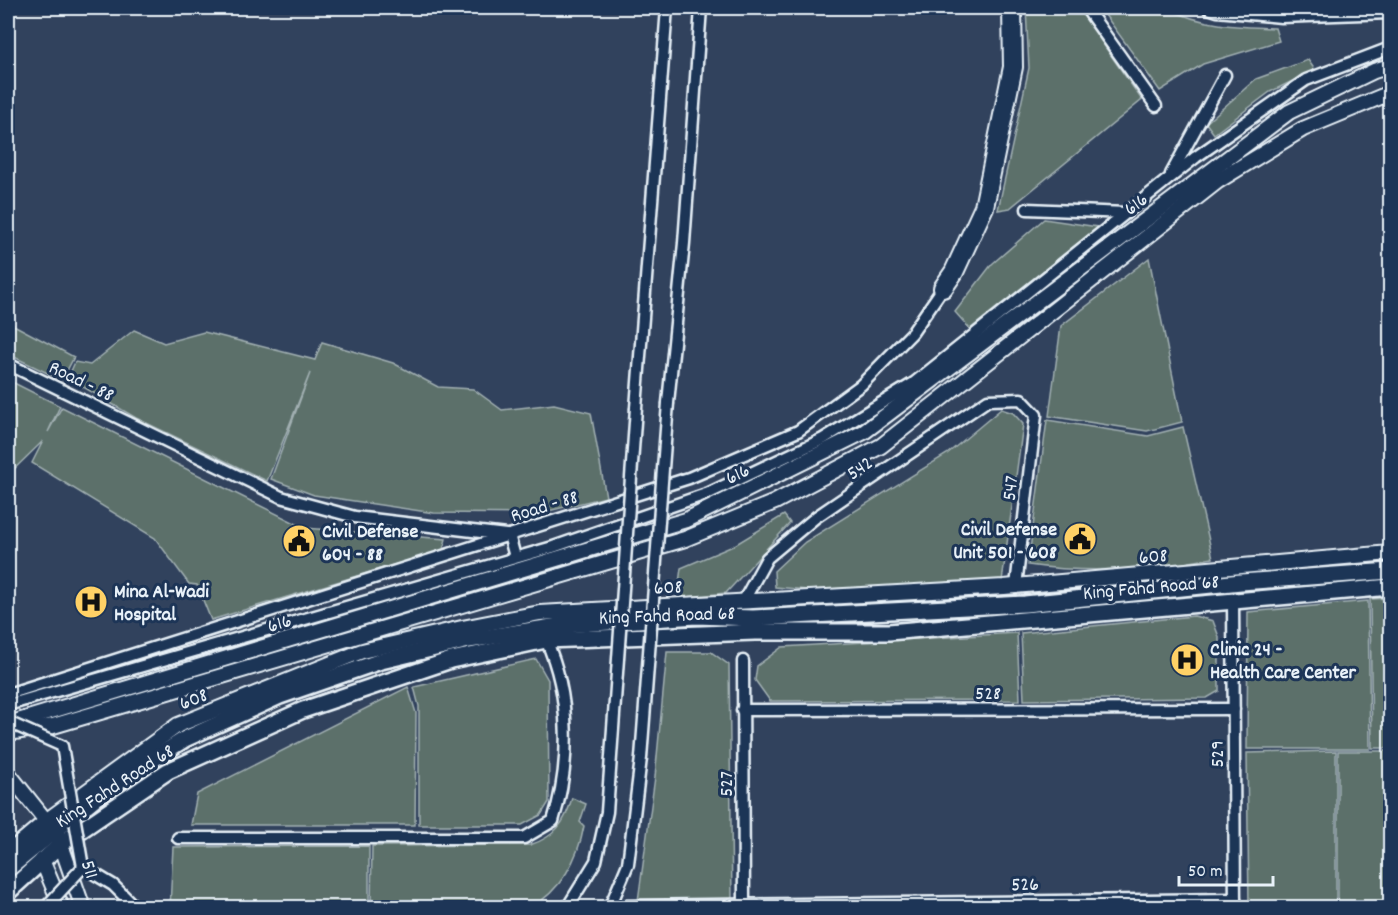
<svg xmlns="http://www.w3.org/2000/svg" width="1398" height="915" font-family="Dekko,sans-serif">
  <style>
    .green { fill: #5b706b; stroke: #a2b0b2; stroke-width: 1.5 }
    .lines { fill: none; stroke-linecap: round; stroke-linejoin: round }
    .street-casing { stroke: #e8f1f8; stroke-width: 15 }
    .secondary-casing { stroke: #e8f1f8; stroke-width: 18 }
    .primary-casing { stroke: #e8f1f8; stroke-width: 20 }
    .highway-casing { stroke: #e8f1f8; stroke-width: 22 }
    .street { stroke: #1d3557; stroke-width: 10 }
    .secondary { stroke: #1d3557; stroke-width: 14 }
    .primary { stroke: #1d3557; stroke-width: 15 }
    .highway { stroke: #1d3557; stroke-width: 18 }
    .street-bridge-casing { stroke: #e8f1f8; stroke-width: 15; stroke-linecap: butt }
    .street-bridge { stroke: #1d3557; stroke-width: 10 }
    .labels { text-anchor: middle; stroke-width: 6; stroke-linejoin: round; paint-order: stroke }
    .street-label { font-size: 20px; fill: #e8f1f8; stroke: #1d3557 }
    .poi-label { font-size: 20px; font-weight: bold; fill: #e8f1f8; stroke: #1d3557; text-anchor: start }
  </style>
  <rect width="100%" height="100%" fill="#31425d"/>
  <filter id="ink" filterUnits="userSpaceOnUse"><feTurbulence type="fractalNoise" baseFrequency=".0167" numOctaves="2"/><feDisplacementMap in="SourceGraphic" scale="12" xChannelSelector="R" yChannelSelector="G"/><feConvolveMatrix kernelMatrix="1 2 1 2 8 2 1 2 1" color-interpolation-filters="sRGB"/></filter>
  <g filter="url(#ink)">
    <g class="green">
      <polygon points="1026,8 1078,8 1142,100 1010,208 998,210 1029,68"/>
      <path d="M1100,8H1168C1200,26 1240,27 1275,28L1279,41L1203,64L1160,91Z"/>
      <polygon points="1308,60 1315,70 1270,92 1214,134 1206,123 1256,79"/>
      <polygon points="1044,219 1098,227 970,329 955,312 992,264"/>
      <polygon points="1149,258 1182,422 1147,431 1049,416 1061,326"/>
      <polygon points="8,322 74,357 62,380 8,354"/>
      <polygon points="134,330 164,343 204,332 315,360 322,342 393,363 438,387 473,389 502,410 554,404 591,413 606,497 536,514 434,513 314,495 271,479 310,373 267,481 136,418 68,378 75,362 90,365"/>
      <polygon points="8,380 60,406 48,432 62,407 305,528 446,539 443,550 211,620 197,585 189,584 155,538 32,463 43,441 8,475"/>
      <polygon points="1001,409 1013,413 1023,424 1002,581 808,590 775,587 774,571 805,542 947,454"/>
      <path d="M1047,420L1148,436L1183,427L1213,558C1152,570 1090,574 1028,565Z"/>
      <polygon points="784,515 790,523 726,593 677,598 681,568 733,546"/>
      <polygon points="1390,598 1390,748 1372,748 1370,599"/>
      <polygon points="1368,601 1370,749 1247,749 1248,612"/>
      <polygon points="1194,616 1213,621 1219,637 1219,691 1207,698 1024,700 1021,633"/>
      <polygon points="1017,633 1020,700 770,701 755,680 757,666 782,647"/>
      <polygon points="667,652 711,652 729,665 732,901 638,901 655,777"/>
      <polygon points="536,659 548,680 549,802 541,815 522,825 419,825 419,706 414,687"/>
      <polygon points="408,687 416,713 415,825 191,825 197,794"/>
      <polygon points="1336,751 1336,907 1249,907 1247,753"/>
      <rect x="1338" y="751" width="52" height="156"/>
      <path d="M572,798L586,804L580,822L584,826C578,859 561,891 530,908L371,907L372,846L530,845C555,837 565,823 572,798Z"/>
      <polygon points="369,846 369,907 170,907 173,847"/>
    </g>
    <g class="lines">
      <g class="street-casing">
        <g id="street">
          <polyline points="1086,8 1156,106"/>
          <polyline points="1208,8 1217,11 1281,17 1390,13"/>
          <polyline points="1171,174 1225,75"/>
          <polyline points="1027,209 1126,213"/>
          <polyline points="8,364 281,497 355,517 506,535"/>
          <polyline points="668,403 684,243 701,8"/>
          <polyline points="636,408 667,8"/>
          <polyline points="509,535 515,557"/>
          <polyline points="1233,600 1235,908"/>
          <polyline points="743,602 767,558 816,517 988,400 1021,399 1036,415 1016,586"/>
          <polyline points="743,661 744,908"/>
          <polyline points="8,694 689,478 798,431 861,385 912,333 943,288"/>
          <polyline points="8,705 553,547 709,493 823,439 914,383 1196,157 1306,80 1390,48"/>
          <polyline points="742,710 1234,709"/>
          <path d="M178,838H524L553,821C571,764 571,695 546,640"/>
          <polyline points="83,867 113,885 136,908"/>
          <polyline points="626,906 1235,899"/>
        </g>
      </g>
      <g class="secondary-casing">
        <g id="secondary">
          <polyline points="8,724 686,520 864,432 1289,112 1374,71 1390,66"/>
          <polyline points="8,733 53,726 685,539 775,502 881,446 1218,181 1303,129 1390,93"/>
          <polyline points="8,773 58,836 83,908"/>
          <polyline points="8,853 46,821 178,725 362,651 462,628 540,613 1004,587 1390,553"/>
          <polyline points="42,860 62,908"/>
        </g>
      </g>
      <g class="primary-casing">
        <g id="primary">
          <polyline points="8,869 106,789 185,739 280,696 381,661 469,640 565,625 696,616 753,618 1025,604 1241,582 1390,571"/>
          <polyline points="8,892 62,843 168,771 303,710 451,660 546,640 755,632 889,632 1390,587"/>
        </g>
      </g>
      <g class="highway-casing">
        <polyline id="highway" points="943,288 954,272 984,207 1013,67 1012,8"/>
      </g>
      <use href="#street" class="street"/>
      <use href="#secondary" class="secondary"/>
      <use href="#primary" class="primary"/>
      <use href="#highway" class="highway"/>
      <g class="street-bridge-casing">
        <g id="street-bridge">
          <polyline points="8,722 62,746 83,867 45,908"/>
          <polyline points="567,908 596,861 607,812 636,408"/>
          <polyline points="606,908 612,902 628,864 641,758 668,403"/>
        </g>
      </g>
      <use href="#street-bridge" class="street-bridge"/>
    </g>
  </g>
  <defs>
    <g id="civic-disc" transform="scale(1.725)"><circle r="9.5" fill="#ffd166" stroke="#1d3557"/><path d="M-.6-6.5H3V-4.5H.6V-3L4-1V1h2V6H-6V1h2V-1L-.6-3ZM-1.2 2.5V6h2.4V2.5Z" fill="#111"/></g>
    <g id="hospital-disc" transform="scale(1.725)"><circle r="9.5" fill="#ffd166" stroke="#1d3557"/><path d="M-5-5h3v3.5h4V-5h3V5h-3V1.5h-4V5h-3Z" fill="#111"/></g>
  </defs>
  <g fill-rule="evenodd">
    <use href="#civic-disc" x="1080" y="539"/>
    <use href="#civic-disc" x="299" y="541"/>
    <use href="#hospital-disc" x="91" y="602"/>
    <use href="#hospital-disc" x="1187" y="660"/>
  </g>
  <g class="labels">
    <g class="street-label">
      <text transform="translate(1135 203) rotate(-37)" y="7">616</text>
      <text transform="translate(82 380) rotate(26)" y="7">Road - 88</text>
      <text transform="translate(859 467) rotate(-34)" y="7">542</text>
      <text transform="translate(737 473) rotate(-26)" y="7">616</text>
      <text transform="translate(1009 488) rotate(-83)" y="7">547</text>
      <text transform="translate(544 505) rotate(-17)" y="7">Road - 88</text>
      <text transform="translate(1153 555) rotate(-5)" y="7">608</text>
      <text transform="translate(668 586) rotate(-3)" y="7">608</text>
      <text transform="translate(1151 586) rotate(-5)" y="7">King Fahd Road 68</text>
      <text transform="translate(667 614) rotate(-2)" y="7">King Fahd Road 68</text>
      <text transform="translate(279 622) rotate(-17)" y="7">616</text>
      <text x="988" y="699">528</text>
      <text transform="translate(193 698) rotate(-22)" y="7">608</text>
      <text transform="translate(1216 754) rotate(-90)" y="7">529</text>
      <text transform="translate(725 784) rotate(-90)" y="7">527</text>
      <text transform="translate(114 785) rotate(-33)" y="7">King Fahd Road 68</text>
      <text transform="translate(91 869) rotate(72)" y="7">511</text>
      <text transform="translate(1025 883) rotate(-1)" y="7">526</text>
    </g>
    <g class="poi-label">
      <text x="1057" y="535" text-anchor="end">Civil Defense<tspan x="1057" dy="23">Unit 501 - 608</tspan></text>
      <text x="322" y="537">Civil Defense<tspan x="322" dy="23">604 - 88</tspan></text>
      <text x="114" y="597">Mina Al-Wadi<tspan x="114" dy="23">Hospital</tspan></text>
      <text x="1210" y="655">Clinic 24 -<tspan x="1210" dy="23">Health Care Center</tspan></text>
    </g>
  </g>
  <rect width="1398" height="915" fill="none" stroke="#1d3557" stroke-width="30"/>
  <rect x="15" y="15" width="1368" height="885" fill="none" stroke="#e8f1f8" stroke-width="2" filter="url(#ink)"/>
  <path d="M1179 876v9h94v-9" fill="none" stroke="#e8f1f8" stroke-width="3"/>
  <text x="1188" y="876" font-size="18" fill="#e8f1f8" stroke="#1d3557" stroke-width="4.5" paint-order="stroke">50 m</text>
</svg>
